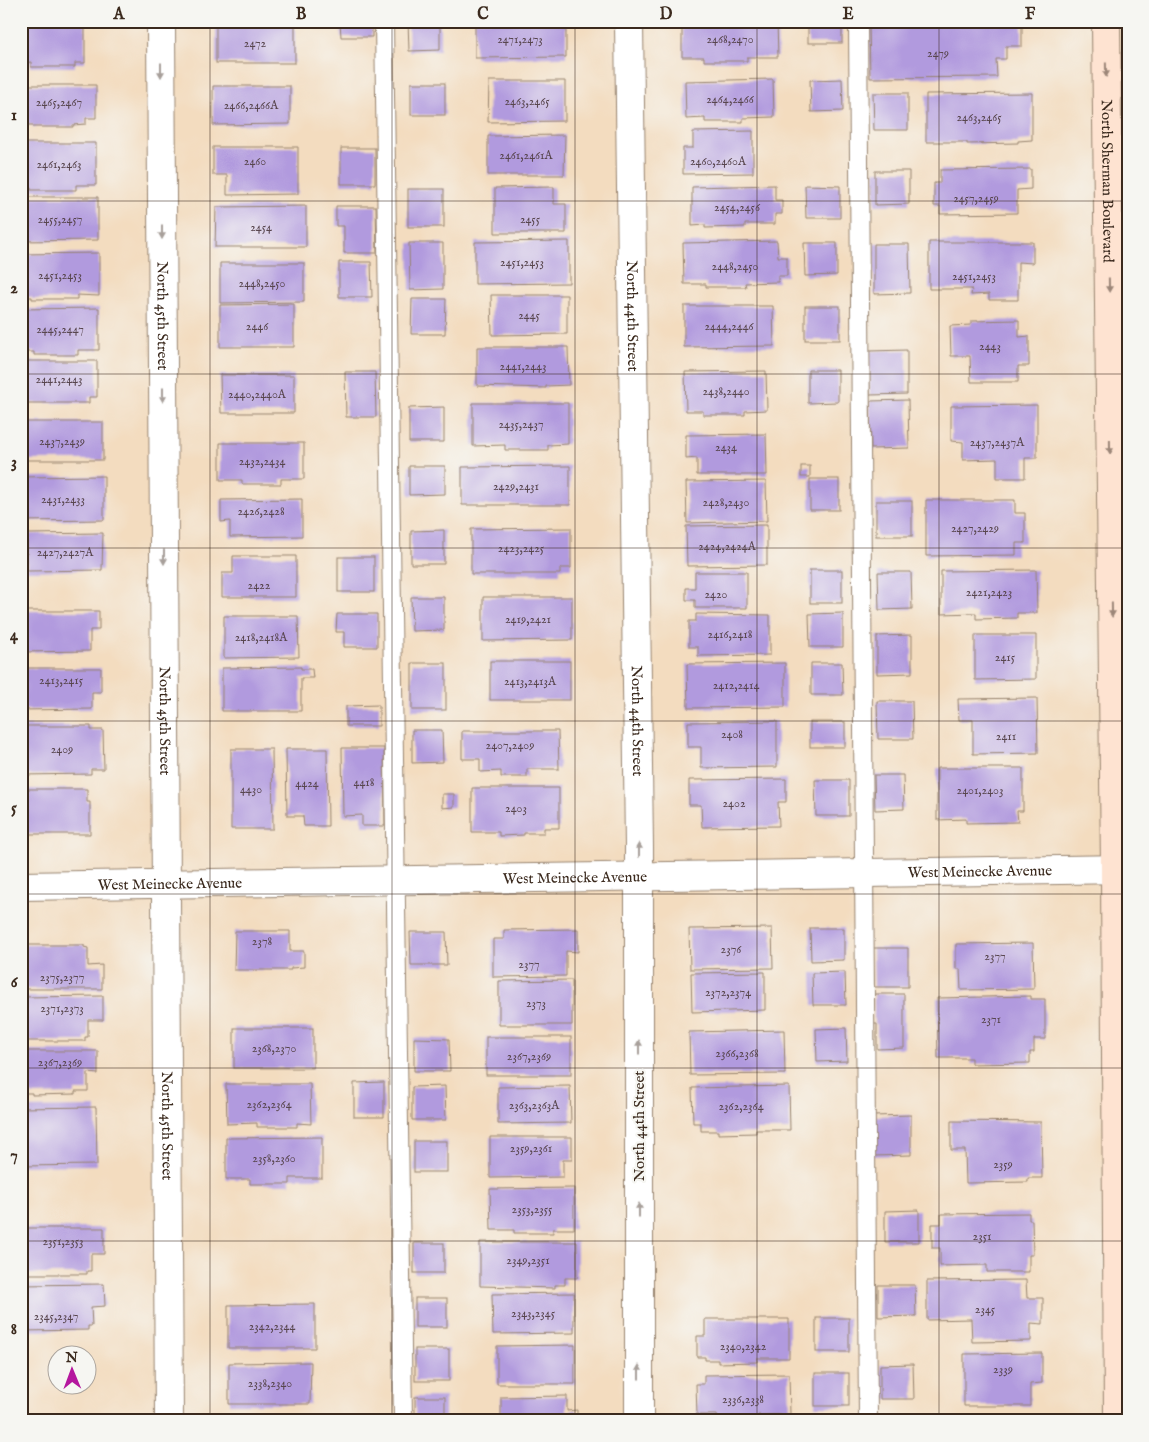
<svg xmlns="http://www.w3.org/2000/svg" width="1149" height="1442" font-family="'IM FELL English',serif">
  <style>
    .building { fill: #b19ade }
    .lines { fill: none; stroke-linecap: round; stroke-linejoin: round }
    .service-casing { stroke: #97836e; stroke-width: 20 }
    .minor-casing { stroke: #97836e; stroke-width: 30 }
    .secondary-casing { stroke: #97836e; stroke-width: 30 }
    .service { stroke: #fff; stroke-width: 18 }
    .minor { stroke: #fff; stroke-width: 28 }
    .secondary { stroke: #fee3d1; stroke-width: 28 }
    .oneway { fill: #a79f9a }
    .oneway2 { fill: #9c8678 }
    .grid { fill: none; stroke: #3b2a1e; stroke-width: 1; stroke-opacity: 0.55 }
    .labels { text-anchor: middle; stroke-width: 4.5; stroke-linejoin: round; paint-order: stroke }
    .number-label { font-size: 12px; fill: #58464e }
    .street-label { font-size: 15px; fill: #3b2a1e; stroke: #f6f6f2 }
    .neatline { fill: none; stroke: #3b2a1e; stroke-width: 2 }
    .grid-label { font-size: 16px; text-anchor: middle; font-weight: bold; fill: #3b2a1e }
  </style>
  <rect width="100%" height="100%" fill="#f6f6f2"/>
  <filter id="ink" filterUnits="userSpaceOnUse"><feTurbulence type="fractalNoise" baseFrequency=".02" numOctaves="2"/><feDisplacementMap in="SourceGraphic" scale="10" xChannelSelector="R" yChannelSelector="G"/><feConvolveMatrix kernelMatrix="1 2 1 2 8 2 1 2 1" color-interpolation-filters="sRGB"/></filter>
  <filter id="wash" filterUnits="userSpaceOnUse"><feTurbulence type="fractalNoise" baseFrequency=".0096" numOctaves="4" result="noise"/><feDisplacementMap in="SourceGraphic" scale="20" xChannelSelector="R" yChannelSelector="G"/><feGaussianBlur stdDeviation="1.12" result="paint"/><feColorMatrix in="noise" values="0 0 0 0 0 0 0 0 0 0 0 0 0 0 0 0 0 1.4 0 .05"/><feComposite in="paint" operator="in"/></filter>
  <g filter="url(#wash)">
    <rect width="100%" height="100%" fill="#f3dcbf"/>
    <g id="blocks">
      <g class="building">
        <polygon points="21,21 85,21 85,63 75,63 75,67 31,67 31,62 21,63"/>
        <polygon points="340,21 372,21 372,37 341,37"/>
        <polygon points="408,21 440,21 440,50 409,51"/>
        <polygon points="475,21 566,21 566,57 475,58"/>
        <polygon points="682,21 777,21 778,57 747,57 747,61 704,61 704,57 682,57"/>
        <rect x="808" y="21" width="34" height="22"/>
        <polygon points="869,21 1022,21 1022,46 1006,46 1006,59 996,59 997,77 870,78"/>
        <rect x="216" y="22" width="79" height="41"/>
        <polygon points="773,79 774,117 743,118 743,122 705,122 705,118 686,119 685,81"/>
        <polygon points="842,79 843,111 811,112 810,80"/>
        <polygon points="489,81 565,81 565,121 488,122"/>
        <rect x="411" y="83" width="34" height="32"/>
        <polygon points="21,85 96,85 96,118 86,118 86,124 73,125 73,127 33,127 33,125 21,125"/>
        <polygon points="213,86 290,86 290,124 213,125"/>
        <polygon points="873,93 908,93 908,130 874,130"/>
        <polygon points="1032,93 1032,140 1018,141 1018,143 967,144 967,142 926,142 926,94"/>
        <polygon points="753,131 753,173 683,174 683,148 693,148 693,132"/>
        <polygon points="565,135 564,175 488,175 488,136"/>
        <polygon points="21,143 96,143 96,185 76,185 76,190 31,190 31,187 21,187"/>
        <polygon points="213,147 298,147 298,194 227,195 227,175 213,175"/>
        <rect x="341" y="148" width="34" height="36"/>
        <polygon points="1031,169 1031,189 1017,190 1017,213 940,214 940,206 934,206 934,183 940,183 940,170"/>
        <polygon points="875,171 909,171 909,204 875,205"/>
        <polygon points="775,185 775,200 782,200 782,214 775,214 775,224 745,224 745,227 705,228 705,225 692,226 692,187"/>
        <polygon points="805,185 840,186 840,218 806,218"/>
        <polygon points="554,187 554,204 566,204 566,233 495,233 495,188"/>
        <rect x="408" y="189" width="36" height="38"/>
        <polygon points="21,197 98,197 98,240 21,241"/>
        <polygon points="306,206 306,247 215,247 216,207"/>
        <polygon points="336,206 376,206 377,253 344,253 344,226 336,226"/>
        <polygon points="569,241 569,283 475,284 475,242"/>
        <polygon points="777,241 778,257 787,257 787,276 778,276 778,282 745,283 746,287 706,287 706,284 684,284 683,243"/>
        <polygon points="929,242 1033,242 1033,263 1018,262 1018,300 989,300 989,294 971,295 972,289 929,289"/>
        <polygon points="409,243 443,243 443,289 410,290"/>
        <polygon points="804,243 837,243 837,275 805,276"/>
        <polygon points="874,244 909,244 910,293 874,294"/>
        <polygon points="99,253 99,296 77,295 77,299 32,299 32,297 21,297 21,254"/>
        <polygon points="339,262 371,262 372,297 339,297"/>
        <polygon points="220,263 304,263 304,302 220,303"/>
        <polygon points="491,295 567,295 567,334 492,335"/>
        <polygon points="412,299 446,299 445,334 411,334"/>
        <polygon points="294,304 294,347 220,347 220,305"/>
        <polygon points="684,306 773,306 774,346 684,347"/>
        <rect x="805" y="306" width="35" height="34"/>
        <polygon points="99,308 99,350 78,350 78,355 34,355 34,352 21,352 21,309"/>
        <polygon points="1019,320 1019,337 1029,336 1029,366 1018,366 1018,382 971,382 970,356 951,356 950,326 971,325 971,321"/>
        <polygon points="477,347 568,347 569,385 546,386 546,388 477,386"/>
        <polygon points="907,350 907,394 870,395 869,351"/>
        <polygon points="21,361 97,361 97,397 89,397 89,403 21,403"/>
        <polygon points="808,370 838,370 838,402 808,403"/>
        <polygon points="766,371 767,410 745,411 745,415 703,415 703,411 686,411 685,372"/>
        <polygon points="345,372 375,372 376,417 346,417"/>
        <polygon points="220,375 294,375 294,413 221,413"/>
        <polygon points="908,400 909,448 871,449 870,401"/>
        <polygon points="473,403 568,403 568,444 548,445 548,450 505,450 505,445 473,446"/>
        <polygon points="1037,405 1037,458 1025,458 1025,478 997,478 997,459 963,460 963,442 951,441 951,406"/>
        <polygon points="444,407 444,442 409,442 409,408"/>
        <rect x="21" y="422" width="82" height="38"/>
        <polygon points="766,434 767,475 697,475 697,458 686,459 686,435"/>
        <polygon points="220,443 304,443 304,479 281,479 281,484 242,484 242,480 220,480"/>
        <polygon points="409,466 445,466 445,494 409,495"/>
        <polygon points="570,466 570,505 462,505 462,467"/>
        <rect x="801" y="466" width="9" height="11"/>
        <polygon points="104,476 104,520 21,521 21,477"/>
        <rect x="810" y="479" width="29" height="31"/>
        <polygon points="766,481 767,521 687,523 686,482"/>
        <polygon points="302,499 302,536 230,537 230,521 221,522 221,500"/>
        <polygon points="926,500 1015,500 1015,513 1025,513 1025,543 1016,543 1016,555 926,556"/>
        <rect x="876" y="501" width="36" height="35"/>
        <polygon points="767,525 767,565 687,566 686,526"/>
        <polygon points="571,528 571,568 560,568 560,574 471,574 471,529"/>
        <polygon points="444,530 444,564 411,564 411,531"/>
        <polygon points="103,533 102,570 27,571 27,534"/>
        <polygon points="233,556 296,556 296,597 222,597 222,573 233,573"/>
        <rect x="338" y="557" width="36" height="35"/>
        <rect x="810" y="570" width="32" height="33"/>
        <polygon points="1036,570 1037,613 1017,613 1017,618 976,619 976,613 941,614 941,571"/>
        <polygon points="695,572 747,572 747,608 695,608 695,600 686,600 686,588 695,588"/>
        <polygon points="878,572 911,572 912,609 879,610"/>
        <polygon points="411,597 444,597 444,630 412,631"/>
        <polygon points="483,597 572,597 572,640 483,641"/>
        <polygon points="21,611 99,611 99,630 90,630 90,651 21,652"/>
        <polygon points="843,613 843,647 810,647 809,614"/>
        <polygon points="337,614 377,614 377,647 344,647 344,632 336,632"/>
        <polygon points="696,614 770,615 770,655 698,656 698,647 689,647 689,621 696,621"/>
        <polygon points="224,616 298,616 299,657 224,658"/>
        <polygon points="912,635 912,673 877,674 877,636"/>
        <polygon points="975,635 1036,635 1036,679 975,680"/>
        <rect x="490" y="661" width="80" height="39"/>
        <rect x="412" y="663" width="34" height="47"/>
        <polygon points="785,663 785,707 688,708 687,664"/>
        <polygon points="811,663 842,663 843,695 811,695"/>
        <polygon points="301,667 301,669 312,669 313,678 301,678 301,711 222,711 222,668"/>
        <polygon points="21,668 101,668 101,692 92,692 92,709 21,710"/>
        <polygon points="1037,698 1038,753 973,754 973,720 959,720 958,699"/>
        <polygon points="877,701 912,701 913,739 878,739"/>
        <polygon points="379,705 379,726 346,726 346,706"/>
        <polygon points="777,721 777,767 701,768 701,747 688,747 688,722"/>
        <rect x="810" y="722" width="35" height="25"/>
        <polygon points="21,726 91,726 91,730 103,730 104,769 91,769 91,774 21,775"/>
        <polygon points="412,730 442,730 443,762 412,763"/>
        <polygon points="462,731 558,731 559,769 527,769 527,777 501,777 501,771 480,772 480,759 462,759"/>
        <polygon points="342,748 384,748 385,826 362,826 362,815 343,816"/>
        <polygon points="231,749 272,749 273,829 231,829"/>
        <polygon points="286,749 327,749 328,826 304,826 303,816 287,816"/>
        <polygon points="937,768 1023,768 1023,811 1017,811 1018,822 966,823 966,819 937,820"/>
        <polygon points="874,775 903,775 904,809 875,810"/>
        <polygon points="786,779 786,802 778,802 779,826 702,827 701,805 689,805 689,780"/>
        <polygon points="815,780 849,780 849,816 816,816"/>
        <polygon points="472,788 559,788 559,828 544,828 544,833 524,833 524,835 499,836 499,832 472,832"/>
        <polygon points="21,789 87,789 87,802 90,802 90,834 21,834"/>
        <polygon points="442,794 454,794 454,807 442,808"/>
        <polygon points="772,928 773,968 690,969 689,929"/>
        <polygon points="810,928 844,928 844,960 811,961"/>
        <polygon points="578,929 578,952 566,951 566,976 493,977 493,939 504,939 504,930"/>
        <polygon points="235,931 290,931 290,951 304,951 304,967 291,968 291,970 234,970"/>
        <polygon points="410,932 446,932 447,965 411,965"/>
        <polygon points="1033,943 1034,989 961,990 960,969 956,969 956,944"/>
        <polygon points="21,945 84,945 84,947 88,948 88,966 102,965 102,989 21,989"/>
        <polygon points="873,948 908,948 908,987 874,987"/>
        <polygon points="765,972 765,1010 692,1012 691,973"/>
        <polygon points="845,972 846,1005 813,1005 812,973"/>
        <polygon points="572,980 572,1025 499,1025 499,981"/>
        <polygon points="874,994 904,994 904,1048 877,1049 877,1024 874,1024"/>
        <polygon points="103,996 103,1020 88,1020 88,1037 85,1037 85,1041 21,1041 21,997"/>
        <polygon points="1031,996 1031,999 1045,999 1045,1039 1034,1039 1034,1052 1030,1052 1030,1063 971,1064 971,1058 938,1058 937,998"/>
        <rect x="234" y="1028" width="79" height="40"/>
        <polygon points="846,1028 847,1061 817,1062 816,1029"/>
        <polygon points="784,1030 785,1074 690,1075 689,1032"/>
        <rect x="486" y="1037" width="85" height="38"/>
        <polygon points="414,1038 449,1039 450,1071 414,1071"/>
        <polygon points="21,1051 98,1051 98,1074 88,1073 88,1091 75,1091 75,1094 32,1095 32,1093 21,1093"/>
        <polygon points="384,1082 384,1117 354,1117 354,1083"/>
        <polygon points="226,1084 310,1084 311,1124 297,1123 297,1127 257,1127 257,1123 227,1124"/>
        <polygon points="445,1086 446,1120 412,1120 412,1087"/>
        <polygon points="570,1086 571,1123 498,1124 498,1087"/>
        <polygon points="789,1086 790,1130 756,1130 756,1133 718,1134 718,1131 701,1131 701,1123 693,1123 692,1088"/>
        <polygon points="96,1107 97,1165 21,1166 21,1108"/>
        <polygon points="911,1115 911,1155 873,1156 873,1116"/>
        <polygon points="951,1121 1041,1122 1042,1178 1028,1178 1028,1182 966,1183 965,1150 951,1150"/>
        <polygon points="322,1137 322,1178 290,1178 290,1184 250,1184 250,1179 226,1179 226,1138"/>
        <polygon points="490,1137 572,1137 572,1160 563,1160 563,1177 490,1178"/>
        <rect x="414" y="1141" width="33" height="31"/>
        <polygon points="574,1188 574,1229 553,1229 553,1233 514,1233 514,1230 491,1230 490,1189"/>
        <polygon points="919,1210 919,1242 885,1242 885,1211"/>
        <polygon points="1029,1213 1029,1220 1032,1220 1033,1255 1029,1255 1029,1272 987,1272 987,1265 940,1266 940,1248 932,1248 932,1224 941,1224 941,1214"/>
        <polygon points="21,1228 104,1228 104,1254 91,1254 91,1271 87,1271 87,1274 21,1274"/>
        <polygon points="480,1242 577,1242 577,1278 565,1278 565,1285 555,1285 555,1288 480,1286"/>
        <rect x="414" y="1243" width="30" height="30"/>
        <polygon points="1026,1280 1027,1298 1043,1298 1043,1324 1031,1323 1031,1341 972,1342 971,1319 927,1320 927,1281"/>
        <polygon points="104,1284 105,1306 91,1307 92,1326 88,1326 88,1330 21,1331 21,1285"/>
        <polygon points="878,1285 915,1285 916,1316 878,1317"/>
        <polygon points="574,1293 574,1333 493,1334 492,1294"/>
        <rect x="415" y="1298" width="32" height="29"/>
        <polygon points="315,1304 315,1348 228,1348 228,1305"/>
        <rect x="816" y="1318" width="33" height="34"/>
        <polygon points="705,1319 789,1319 789,1358 757,1358 757,1362 718,1363 718,1360 705,1360 705,1357 697,1357 697,1336 705,1336"/>
        <polygon points="575,1345 575,1384 497,1384 497,1346"/>
        <rect x="415" y="1349" width="34" height="32"/>
        <polygon points="1042,1353 1042,1383 1030,1384 1030,1406 964,1406 964,1354"/>
        <polygon points="311,1362 310,1404 229,1404 229,1363"/>
        <polygon points="913,1364 914,1399 880,1399 880,1365"/>
        <rect x="815" y="1373" width="34" height="33"/>
        <polygon points="789,1374 790,1414 758,1415 758,1418 718,1419 717,1415 697,1415 696,1384 704,1384 704,1375"/>
        <polygon points="567,1396 567,1411 577,1410 577,1421 501,1421 501,1397"/>
        <rect x="415" y="1397" width="30" height="20"/>
      </g>
    </g>
  </g>
  <g filter="url(#ink)">
    <use href="#blocks" fill-opacity="0" stroke="#97836e" stroke-width="1"/>
    <g class="lines">
      <g class="service-casing">
        <g id="service">
          <polyline points="384,21 403,1421"/>
          <polyline points="858,21 868,1421"/>
        </g>
      </g>
      <g class="minor-casing">
        <g id="minor">
          <path id="s1" d="M161,21L169,1421"/>
          <path id="s2" d="M629,21L639,848V1421"/>
          <path id="s3" d="M21,886L1128,869"/>
        </g>
      </g>
      <g class="secondary-casing">
        <g id="secondary">
          <path id="s4" d="M1106,21L1115,870L1118,1421"/>
        </g>
      </g>
      <use href="#service" class="service"/>
      <use href="#minor" class="minor"/>
      <use href="#secondary" class="secondary"/>
    </g>
    <defs><path id="oneway-solid" d="M-6-.8H1V-3.2L6.5 0L1 3.2V.8H-6Z" transform="scale(1.25)"/></defs>
    <g class="oneway">
      <use href="#oneway-solid" transform="translate(161 70) rotate(90)"/>
      <use href="#oneway-solid" transform="translate(162 232) rotate(90)"/>
      <use href="#oneway-solid" transform="translate(163 395) rotate(90)"/>
      <use href="#oneway-solid" transform="translate(164 557) rotate(90)"/>
      <use href="#oneway-solid" transform="translate(639 850) rotate(-90)"/>
      <use href="#oneway-solid" transform="translate(639 1047) rotate(-90)"/>
      <use href="#oneway-solid" transform="translate(639 1210) rotate(-90)"/>
      <use href="#oneway-solid" transform="translate(639 1372) rotate(-90)"/>
    </g>
    <g class="oneway2">
      <use href="#oneway-solid" transform="translate(1106 70) rotate(89)"/>
      <use href="#oneway-solid" transform="translate(1109 285) rotate(89)"/>
      <use href="#oneway-solid" transform="translate(1110 447) rotate(89)"/>
      <use href="#oneway-solid" transform="translate(1112 610) rotate(89)"/>
    </g>
  </g>
  <path class="grid" d="M210,21V1421M392,21V1421M575,21V1421M757,21V1421M939,21V1421M21,201H1128M21,374H1128M21,548H1128M21,721H1128M21,894H1128M21,1068H1128M21,1241H1128"/>
  <g class="labels">
    <g class="number-label">
      <text x="520" y="43">2471,2473</text>
      <text x="730" y="43">2468,2470</text>
      <text x="255" y="47">2472</text>
      <text x="938" y="57">2479</text>
      <text x="730" y="103">2464,2466</text>
      <text x="527" y="105">2463,2465</text>
      <text x="59" y="106">2465,2467</text>
      <text x="251" y="109">2466,2466A</text>
      <text x="979" y="121">2463,2465</text>
      <text x="526" y="159">2461,2461A</text>
      <text x="255" y="165">2460</text>
      <text x="718" y="165">2460,2460A</text>
      <text x="59" y="168">2461,2463</text>
      <text x="976" y="202">2457,2459</text>
      <text x="737" y="211">2454,2456</text>
      <text x="60" y="223">2455,2457</text>
      <text x="530" y="223">2455</text>
      <text x="261" y="231">2454</text>
      <text x="522" y="266">2451,2453</text>
      <text x="735" y="270">2448,2450</text>
      <text x="60" y="279">2451,2453</text>
      <text x="974" y="280">2451,2453</text>
      <text x="262" y="287">2448,2450</text>
      <text x="529" y="319">2445</text>
      <text x="257" y="330">2446</text>
      <text x="729" y="330">2444,2446</text>
      <text x="60" y="333">2445,2447</text>
      <text x="990" y="350">2443</text>
      <text x="523" y="370">2441,2443</text>
      <text x="59" y="383">2441,2443</text>
      <text x="726" y="395">2438,2440</text>
      <text x="257" y="398">2440,2440A</text>
      <text x="521" y="428">2435,2437</text>
      <text x="62" y="445">2437,2439</text>
      <text x="997" y="446">2437,2437A</text>
      <text x="726" y="451">2434</text>
      <text x="262" y="465">2432,2434</text>
      <text x="516" y="490">2429,2431</text>
      <text x="63" y="503">2431,2433</text>
      <text x="726" y="506">2428,2430</text>
      <text x="261" y="515">2426,2428</text>
      <text x="975" y="532">2427,2429</text>
      <text x="727" y="550">2424,2424A</text>
      <text x="521" y="552">2423,2425</text>
      <text x="65" y="556">2427,2427A</text>
      <text x="259" y="589">2422</text>
      <text x="989" y="596">2421,2423</text>
      <text x="716" y="598">2420</text>
      <text x="528" y="623">2419,2421</text>
      <text x="730" y="638">2416,2418</text>
      <text x="261" y="641">2418,2418A</text>
      <text x="1005" y="661">2415</text>
      <text x="61" y="684">2413,2415</text>
      <text x="530" y="685">2413,2413A</text>
      <text x="736" y="689">2412,2414</text>
      <text x="732" y="738">2408</text>
      <text x="1006" y="740">2411</text>
      <text x="510" y="749">2407,2409</text>
      <text x="62" y="753">2409</text>
      <text x="364" y="786">4418</text>
      <text x="307" y="787">4424</text>
      <text x="251" y="793">4430</text>
      <text x="980" y="794">2401,2403</text>
      <text x="734" y="807">2402</text>
      <text x="516" y="812">2403</text>
      <text x="262" y="945">2378</text>
      <text x="731" y="953">2376</text>
      <text x="995" y="960">2377</text>
      <text x="529" y="968">2377</text>
      <text x="62" y="981">2375,2377</text>
      <text x="728" y="996">2372,2374</text>
      <text x="536" y="1007">2373</text>
      <text x="62" y="1012">2371,2373</text>
      <text x="991" y="1023">2371</text>
      <text x="274" y="1052">2368,2370</text>
      <text x="737" y="1057">2366,2368</text>
      <text x="529" y="1060">2367,2369</text>
      <text x="60" y="1066">2367,2369</text>
      <text x="269" y="1108">2362,2364</text>
      <text x="534" y="1109">2363,2363A</text>
      <text x="741" y="1110">2362,2364</text>
      <text x="531" y="1152">2359,2361</text>
      <text x="274" y="1162">2358,2360</text>
      <text x="1003" y="1168">2359</text>
      <text x="532" y="1213">2353,2355</text>
      <text x="982" y="1240">2351</text>
      <text x="63" y="1245">2351,2353</text>
      <text x="528" y="1264">2349,2351</text>
      <text x="985" y="1313">2345</text>
      <text x="533" y="1317">2343,2345</text>
      <text x="56" y="1320">2345,2347</text>
      <text x="272" y="1330">2342,2344</text>
      <text x="743" y="1350">2340,2342</text>
      <text x="1003" y="1373">2339</text>
      <text x="270" y="1387">2338,2340</text>
      <text x="743" y="1403">2336,2338</text>
    </g>
    <g class="street-label">
      <text dy="5" stroke="none"><textPath href="#s4" startOffset="160">North Sherman Boulevard</textPath></text>
      <text dy="5" stroke="none"><textPath href="#s1" startOffset="295">North 45th Street</textPath></text>
      <text dy="5" stroke="none"><textPath href="#s2" startOffset="295">North 44th Street</textPath></text>
      <text dy="5" stroke="none"><textPath href="#s1" startOffset="700">North 45th Street</textPath></text>
      <text dy="5" stroke="none"><textPath href="#s2" startOffset="700">North 44th Street</textPath></text>
      <text dy="5" stroke="none"><textPath href="#s3" startOffset="959">West Meinecke Avenue</textPath></text>
      <text dy="5" stroke="none"><textPath href="#s3" startOffset="554">West Meinecke Avenue</textPath></text>
      <text dy="5" stroke="none"><textPath href="#s3" startOffset="149">West Meinecke Avenue</textPath></text>
      <text dy="5" stroke="none"><textPath href="#s1" startOffset="1105">North 45th Street</textPath></text>
      <text transform="translate(639 1126) rotate(-90)" y="5">North 44th Street</text>
    </g>
  </g>
  <rect width="1149" height="1442" fill="none" stroke="#f6f6f2" stroke-width="55"/>
  <g transform="translate(72 1370) rotate(359)"><circle r="24" fill="#f6f6f2" stroke="#aba49d"/>
  <path d="M0-4L9 19L0 12L-9 19Z" fill="#b5179e"/>
  <text y="-8" font-size="14" font-weight="bold" text-anchor="middle" fill="#3b2a1e">N</text>
  </g>
  <rect x="28" y="28" width="1094" height="1386" class="neatline"/>
  <g class="grid-label">
    <text x="119" y="19">A</text>
    <text x="301" y="19">B</text>
    <text x="483" y="19">C</text>
    <text x="666" y="19">D</text>
    <text x="848" y="19">E</text>
    <text x="1030" y="19">F</text>
    <text x="14" y="120">1</text>
    <text x="14" y="293">2</text>
    <text x="14" y="467">3</text>
    <text x="14" y="640">4</text>
    <text x="14" y="813">5</text>
    <text x="14" y="987">6</text>
    <text x="14" y="1160">7</text>
    <text x="14" y="1334">8</text>
  </g>
</svg>
